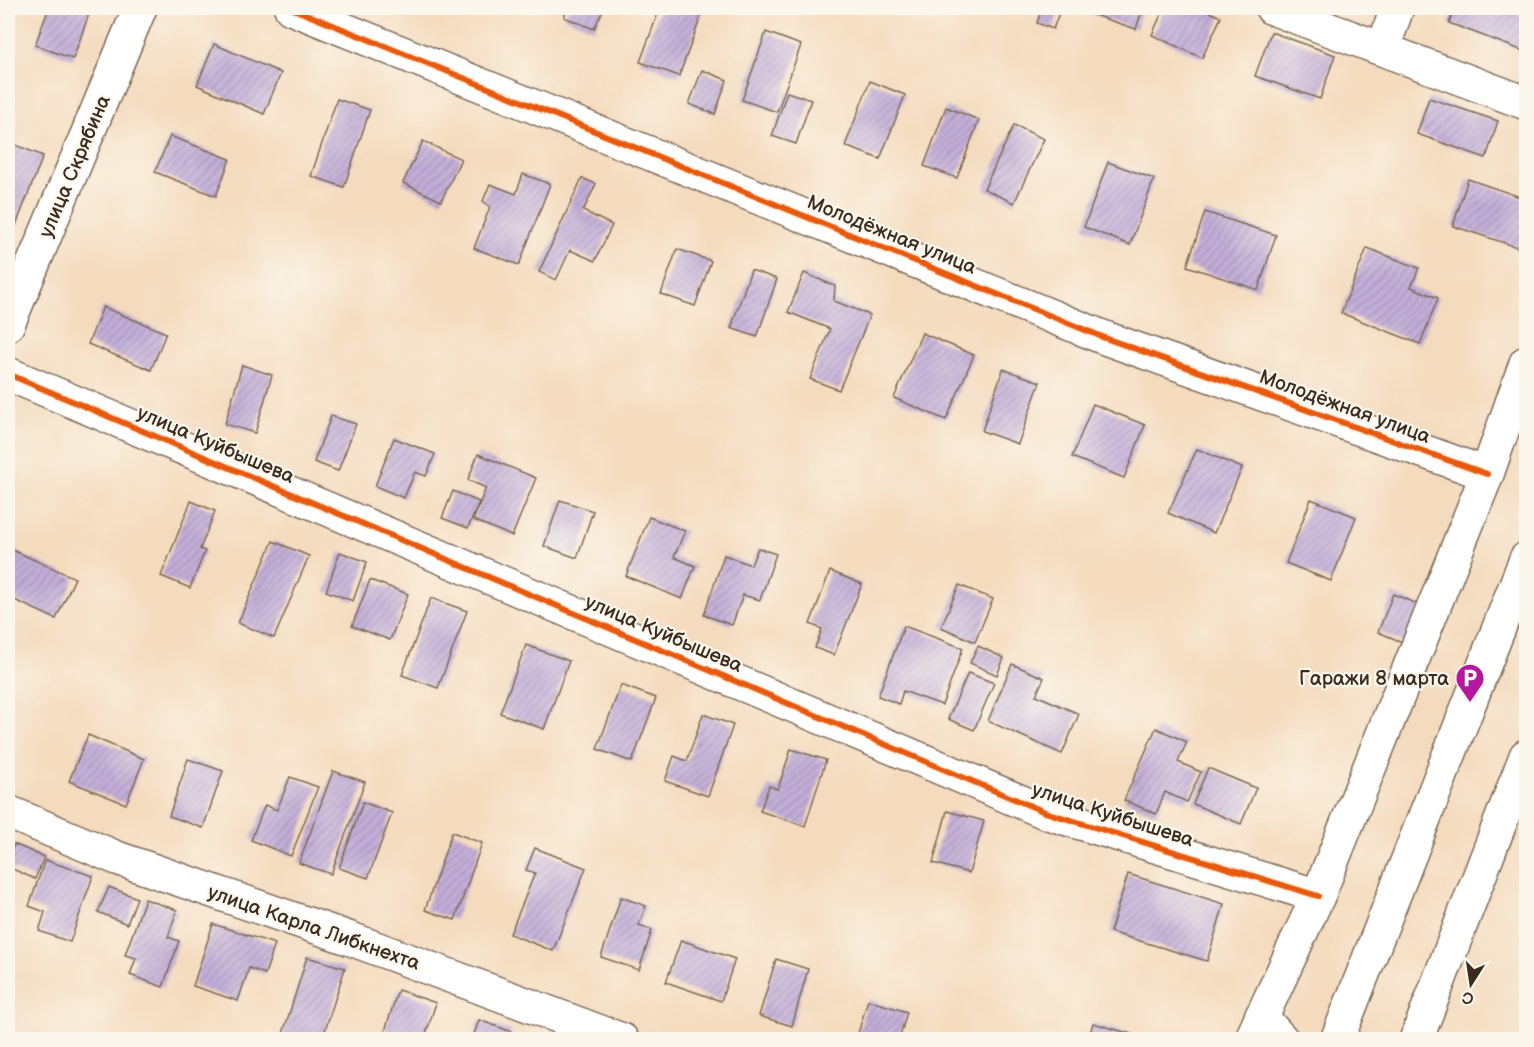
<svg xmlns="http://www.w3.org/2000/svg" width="1534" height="1047" font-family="'Balsamiq Sans',sans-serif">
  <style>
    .building { fill: url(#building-hatch) }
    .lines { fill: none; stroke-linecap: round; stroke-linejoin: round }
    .minor-casing { stroke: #7c6856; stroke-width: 36 }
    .minor { stroke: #fff; stroke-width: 33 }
    .cycleway-casing { stroke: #fbf7ec; stroke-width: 10 }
    .cycleway { stroke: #e8590c; stroke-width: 6 }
    .labels { text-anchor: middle; stroke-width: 4.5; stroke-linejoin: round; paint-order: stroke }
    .street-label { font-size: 20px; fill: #3b2a1e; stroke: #fbf7ec }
    .poi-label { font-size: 20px; fill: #3b2a1e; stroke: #fbf7ec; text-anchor: end }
  </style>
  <defs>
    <pattern id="building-hatch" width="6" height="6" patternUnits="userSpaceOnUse" patternTransform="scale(1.5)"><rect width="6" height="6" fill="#c3afd9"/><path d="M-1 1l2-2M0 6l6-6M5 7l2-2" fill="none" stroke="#a08faf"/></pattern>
  </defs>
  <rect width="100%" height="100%" fill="#fbf7ec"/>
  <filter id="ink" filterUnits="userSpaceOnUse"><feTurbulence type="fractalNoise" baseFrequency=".0167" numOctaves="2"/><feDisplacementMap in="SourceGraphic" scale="12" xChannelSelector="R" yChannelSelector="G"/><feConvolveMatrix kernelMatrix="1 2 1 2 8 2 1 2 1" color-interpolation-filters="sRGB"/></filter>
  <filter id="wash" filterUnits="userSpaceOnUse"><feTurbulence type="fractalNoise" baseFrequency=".008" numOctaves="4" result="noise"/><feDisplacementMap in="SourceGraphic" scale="24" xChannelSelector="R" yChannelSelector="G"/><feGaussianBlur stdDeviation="1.35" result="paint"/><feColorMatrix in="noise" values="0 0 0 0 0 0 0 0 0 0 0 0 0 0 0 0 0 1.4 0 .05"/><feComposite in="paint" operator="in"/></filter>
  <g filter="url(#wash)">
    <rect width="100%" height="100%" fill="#f4dbbe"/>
    <g id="blocks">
      <g class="building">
        <polygon points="49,8 91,8 73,59 35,45"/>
        <polygon points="568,8 604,8 594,29 564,17"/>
        <polygon points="660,8 704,8 679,76 640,62"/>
        <polygon points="980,8 1005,8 1002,15"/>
        <polygon points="1042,8 1061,8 1053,29 1037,23"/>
        <polygon points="1073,8 1143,8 1136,29"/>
        <polygon points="1164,8 1201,8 1221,17 1202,58 1152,35"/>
        <polygon points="1455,8 1526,8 1526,52 1449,23"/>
        <polygon points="766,32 801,45 777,112 742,100"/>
        <polygon points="1271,32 1335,55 1320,99 1255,76"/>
        <polygon points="214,44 281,73 264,114 197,85"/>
        <polygon points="702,70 727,80 715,114 689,104"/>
        <polygon points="870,81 905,95 880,159 845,146"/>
        <polygon points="787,92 811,100 796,144 772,136"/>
        <polygon points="1429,98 1498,121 1486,158 1417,134"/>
        <polygon points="337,99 370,110 344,187 311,176"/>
        <polygon points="946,107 979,120 957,178 924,166"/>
        <polygon points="1014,125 1044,139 1014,203 984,189"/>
        <polygon points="170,136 230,159 216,196 155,172"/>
        <polygon points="423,141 461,159 441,201 403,183"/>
        <polygon points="8,142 43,156 16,225 8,222"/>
        <polygon points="1108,162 1154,179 1130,245 1084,227"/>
        <polygon points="523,174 550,184 519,265 474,248 490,207 483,201 490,184 516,194"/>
        <polygon points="582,178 596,184 583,211 612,225 595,261 570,250 556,280 539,272"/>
        <polygon points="1468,179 1526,199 1526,250 1453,226"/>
        <polygon points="1205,212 1276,235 1258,290 1187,266"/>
        <polygon points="1367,248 1419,268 1411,287 1438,298 1420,344 1341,313"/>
        <polygon points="677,249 711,261 695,306 661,294"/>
        <polygon points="751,270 777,279 757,337 731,328"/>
        <polygon points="804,273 835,286 834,301 870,315 839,390 810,379 830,329 788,312"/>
        <polygon points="103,307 166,333 151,370 88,344"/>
        <polygon points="922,333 974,355 946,420 894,398"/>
        <polygon points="242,365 272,375 255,433 225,424"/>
        <polygon points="1003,369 1040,382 1018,444 982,431"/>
        <polygon points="1093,404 1145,425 1124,478 1072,457"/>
        <polygon points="331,416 356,424 338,471 314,462"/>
        <polygon points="394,438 435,454 426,476 415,472 404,498 375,486"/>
        <polygon points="1197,449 1242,468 1214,533 1168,513"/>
        <polygon points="478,454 536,478 512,536 473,520 486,488 468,480"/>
        <polygon points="453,491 479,502 468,528 442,518"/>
        <polygon points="1311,499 1356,517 1331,581 1286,563"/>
        <polygon points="560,500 593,511 577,558 544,546"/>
        <polygon points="191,501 215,511 200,549 205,551 190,588 161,576"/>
        <polygon points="649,517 685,531 674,557 695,566 682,599 626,576"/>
        <polygon points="273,541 309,556 274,638 238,623"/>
        <polygon points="8,548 75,578 56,619 8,597"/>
        <polygon points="758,548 776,554 760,600 743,595 732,625 704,615 724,555 751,565"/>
        <polygon points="340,552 367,562 353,601 326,591"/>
        <polygon points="830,571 862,584 834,655 815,648 822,629 810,624"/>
        <polygon points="370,580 408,594 390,640 352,626"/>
        <polygon points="959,585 993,599 975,642 941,627"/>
        <polygon points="1393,594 1422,606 1407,644 1378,632"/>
        <polygon points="431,598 467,611 438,688 402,675"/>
        <polygon points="904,626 963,648 942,705 903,691 899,704 878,696"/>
        <polygon points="526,645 569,661 544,729 500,713"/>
        <polygon points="978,646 1004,658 997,675 970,663"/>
        <polygon points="1012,664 1044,678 1036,695 1079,714 1062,754 988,721"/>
        <polygon points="968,673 994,683 974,730 948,719"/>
        <polygon points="621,685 656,698 632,762 597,749"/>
        <polygon points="703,714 733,725 708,796 665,781 674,756 687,761"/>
        <polygon points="1156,728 1187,742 1178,762 1201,772 1187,802 1165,792 1156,814 1124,800"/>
        <polygon points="88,735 144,759 126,804 69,781"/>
        <polygon points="791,749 826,760 805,826 760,811 769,786 778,789"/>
        <polygon points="188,759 223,771 203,828 169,816"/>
        <polygon points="1208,768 1256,788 1241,824 1193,804"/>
        <polygon points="333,771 365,782 331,874 299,863"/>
        <polygon points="290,777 318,787 291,856 251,840 265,805 277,810"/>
        <polygon points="363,802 392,813 368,878 339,868"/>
        <polygon points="947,811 984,821 969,873 933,863"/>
        <polygon points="452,832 482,843 455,920 425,910"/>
        <polygon points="14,844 44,857 35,879 8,867 8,861"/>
        <polygon points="535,848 586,868 553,951 510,934 535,873 526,870"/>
        <polygon points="45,860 93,876 70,942 39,931 45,912 29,906"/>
        <polygon points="1128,874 1224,904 1207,961 1110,932"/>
        <polygon points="109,887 137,898 127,924 98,912"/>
        <polygon points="621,897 646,906 639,925 652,930 639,970 601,957"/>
        <polygon points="145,899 177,910 168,937 179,941 163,987 130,975 136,958 125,955"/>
        <polygon points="213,924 275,944 265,974 249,968 238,1001 193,986"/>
        <polygon points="681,940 735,959 721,1001 666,982"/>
        <polygon points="307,957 345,968 322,1040 281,1040"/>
        <polygon points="776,959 808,969 792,1026 759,1016"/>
        <polygon points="398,990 436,1003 424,1040 382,1040"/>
        <polygon points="868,1000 907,1012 899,1040 856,1040"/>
        <polygon points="479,1020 512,1032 509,1040 472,1040"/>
        <polygon points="1093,1023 1149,1039 1149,1040 1088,1040"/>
      </g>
    </g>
  </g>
  <g filter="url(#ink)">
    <use href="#blocks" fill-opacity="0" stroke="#7c6856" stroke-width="1.5"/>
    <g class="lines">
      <g class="minor-casing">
        <g id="minor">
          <polyline points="291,8 1105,338 1487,474"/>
          <polyline points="1272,8 1526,103"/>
          <polyline points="1383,49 1397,8"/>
          <polyline points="8,324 140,8"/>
          <polyline points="8,374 1045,812 1318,896"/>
          <polyline points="8,812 117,858 351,939 622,1040"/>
          <polyline points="1261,1017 1282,1040"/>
          <polyline points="1251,1040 1318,896 1487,474 1526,363"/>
          <polyline points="1337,1040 1526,559"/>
          <polyline points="1416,1040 1526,756"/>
        </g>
      </g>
      <use href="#minor" class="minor"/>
      <g class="cycleway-casing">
        <g id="cycleway">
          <polyline points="291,8 1105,338 1487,474"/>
          <polyline points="8,374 1045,812 1318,896"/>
        </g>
      </g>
      <use href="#cycleway" class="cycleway"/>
    </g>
  </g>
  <defs>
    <g id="parking-pin" transform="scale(1.5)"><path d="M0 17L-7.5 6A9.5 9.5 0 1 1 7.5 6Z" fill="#b5179e" stroke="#fbf7ec"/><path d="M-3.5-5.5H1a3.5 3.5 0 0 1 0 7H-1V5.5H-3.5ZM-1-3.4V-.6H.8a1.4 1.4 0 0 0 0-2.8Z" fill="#fff"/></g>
  </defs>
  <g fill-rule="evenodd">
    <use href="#parking-pin" x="1470" y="678"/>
  </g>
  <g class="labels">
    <g class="street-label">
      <text transform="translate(74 166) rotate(-67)" y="7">улица Скрябина</text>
      <text transform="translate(892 234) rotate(22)" y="7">Молодёжная улица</text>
      <text transform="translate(1345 406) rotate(20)" y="7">Молодёжная улица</text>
      <text transform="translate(216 444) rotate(23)" y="7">улица Куйбышева</text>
      <text transform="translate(664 633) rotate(23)" y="7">улица Куйбышева</text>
      <text transform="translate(1113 814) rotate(18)" y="7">улица Куйбышева</text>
      <text transform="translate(314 927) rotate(19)" y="7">улица Карла Либкнехта</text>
    </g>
    <g class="poi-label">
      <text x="1449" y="685">Гаражи 8 марта</text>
    </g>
  </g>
  <rect width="1534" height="1047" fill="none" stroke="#fbf7ec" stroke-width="30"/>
  <g transform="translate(1471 984) rotate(192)" stroke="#fbf7ec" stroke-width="4.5" paint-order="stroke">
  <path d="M0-4.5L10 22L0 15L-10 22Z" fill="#3b2a1e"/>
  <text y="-9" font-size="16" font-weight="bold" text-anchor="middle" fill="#3b2a1e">С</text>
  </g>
</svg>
